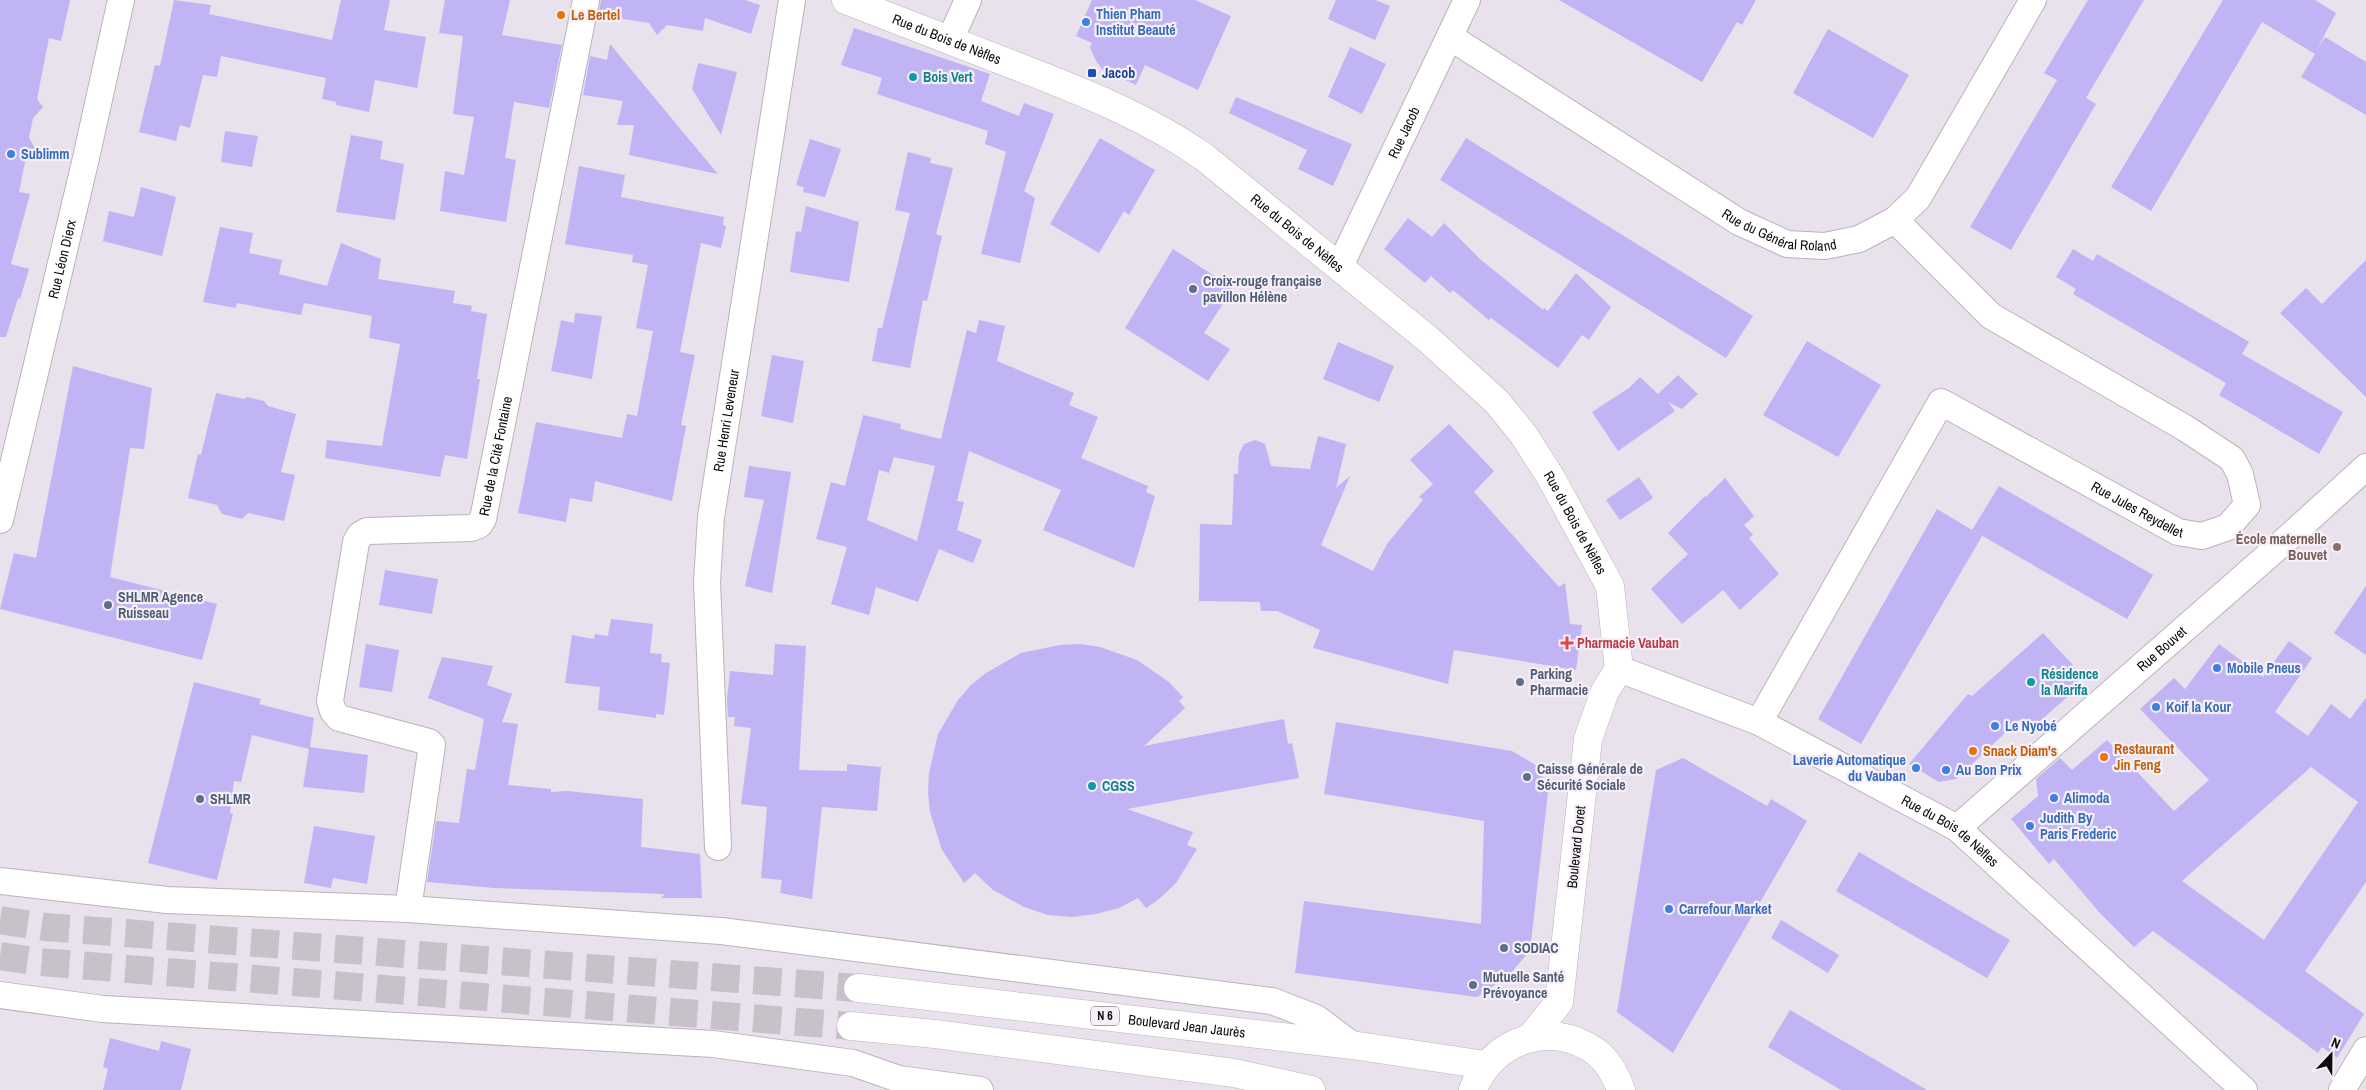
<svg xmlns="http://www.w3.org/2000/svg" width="2366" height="1090" font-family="'Archivo Narrow',sans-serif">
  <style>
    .building { fill: #c0b4f5; fill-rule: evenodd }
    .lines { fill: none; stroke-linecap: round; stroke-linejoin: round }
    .primary-tunnel { stroke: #c8c1ca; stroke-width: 28; stroke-dasharray: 28 14; stroke-linecap: butt }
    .street-casing { stroke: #bab3bc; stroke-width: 28 }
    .secondary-casing { stroke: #bab3bc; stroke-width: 29 }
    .primary-casing { stroke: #bab3bc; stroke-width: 29 }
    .street { stroke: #fff; stroke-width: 26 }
    .secondary { stroke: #fff; stroke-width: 28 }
    .primary { stroke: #fff; stroke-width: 28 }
    .food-dot { fill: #e8710a; stroke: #f6eff8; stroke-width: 2 }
    .shop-dot { fill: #3f7fe0; stroke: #f6eff8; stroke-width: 2 }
    .transit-dot { fill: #1a4fb4; stroke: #f6eff8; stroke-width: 2 }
    .culture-dot { fill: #0f9aa8; stroke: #f6eff8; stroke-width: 2 }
    .service-dot { fill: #5c6f8a; stroke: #f6eff8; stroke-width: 2 }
    .education-dot { fill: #8d6e63; stroke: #f6eff8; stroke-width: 2 }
    .health-dot { fill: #e0444e; stroke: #f6eff8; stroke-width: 2 }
    .labels { text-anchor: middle; stroke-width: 4.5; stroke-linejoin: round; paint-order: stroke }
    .shield { fill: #f6eff8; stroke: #534f54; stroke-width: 1 }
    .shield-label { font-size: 12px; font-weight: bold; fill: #0d0b0e }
    .shop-label { font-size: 14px; font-weight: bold; fill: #366cbe; stroke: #f6eff8; text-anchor: start }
    .food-label { font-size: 14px; font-weight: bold; fill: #c56008; stroke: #f6eff8; text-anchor: start }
    .street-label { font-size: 14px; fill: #0d0b0e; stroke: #f6eff8 }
    .transit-label { font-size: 14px; font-weight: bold; fill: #164399; stroke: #f6eff8; text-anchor: start }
    .culture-label { font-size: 14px; font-weight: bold; fill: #0d838f; stroke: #f6eff8; text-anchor: start }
    .service-label { font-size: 14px; font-weight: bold; fill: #4e5e75; stroke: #f6eff8; text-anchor: start }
    .education-label { font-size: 14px; font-weight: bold; fill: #785e54; stroke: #f6eff8; text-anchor: end }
    .health-label { font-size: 14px; font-weight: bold; fill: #be3a42; stroke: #f6eff8; text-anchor: start }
  </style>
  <rect width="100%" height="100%" fill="#e9e1eb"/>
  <g class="building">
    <polygon points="0,0 70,0 61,41 49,38 37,99 43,107 33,118 29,138 36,150 25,162 19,192 30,194 11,264 29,269 20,299 18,298 6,337 0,337"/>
    <polygon points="174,0 211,5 209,14 332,40 341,0 390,0 384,30 426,37 417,88 375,80 369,112 336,105 336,102 322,99 326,78 221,56 217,77 203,75 190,128 180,125 176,141 139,132 155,65 160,66"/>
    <polygon points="445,0 510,0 502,35 562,45 549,108 514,102 505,158 516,160 506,222 440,211 445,171 464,175 474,117 453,114 463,36 439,33"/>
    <polygon points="601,0 745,0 760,5 751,34 705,18 703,31 667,25 657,35 649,23 598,15"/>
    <polygon points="1092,0 1195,0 1231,16 1198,90 1145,65 1136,85 1102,69 1096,61 1090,47 1092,43 1076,36"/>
    <polygon points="1336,0 1375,0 1390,6 1375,40 1328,19"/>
    <polygon points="1559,0 1756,0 1742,25 1737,22 1702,82"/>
    <polygon points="2088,0 2144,0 2086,98 2096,104 2011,250 1970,227 2057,80 2044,73"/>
    <polygon points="2223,0 2315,0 2336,13 2317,49 2325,37 2366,62 2366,115 2301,77 2315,54 2262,22 2151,211 2111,187"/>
    <polygon points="854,28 990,74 981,101 1019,116 1024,103 1054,114 1024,191 1035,198 1020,263 981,254 1006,152 985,144 988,131 877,94 882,78 841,65"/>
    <polygon points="1828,29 1909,75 1873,138 1793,93"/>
    <polygon points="610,44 682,131 718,174 629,155 634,125 617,125 623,101 583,95 590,56 607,60"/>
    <polygon points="1350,47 1386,64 1362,114 1328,97"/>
    <polygon points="698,63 737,72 721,135 692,89"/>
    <polygon points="1236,97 1352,144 1333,186 1298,169 1307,150 1229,113"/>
    <polygon points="225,131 258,136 252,167 221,162"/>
    <polygon points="351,135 383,141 380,159 404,164 395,220 336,212"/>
    <polygon points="1100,138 1155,170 1129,215 1124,211 1099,253 1050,224"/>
    <polygon points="1466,138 1753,316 1726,358 1440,180"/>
    <polygon points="810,139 841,149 825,197 803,192 804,187 796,185"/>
    <polygon points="908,152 931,158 930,163 953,168 936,234 942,236 927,301 923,300 910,368 872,361 878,328 882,328 910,213 895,210"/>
    <polygon points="579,166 625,175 621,197 724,217 723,225 726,226 721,248 701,243 680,352 695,355 681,425 686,426 672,501 595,481 592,502 570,498 566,522 518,513 536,422 622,438 627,414 637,416 653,331 636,328 648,265 632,262 633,255 565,244"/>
    <polygon points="141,187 176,197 162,256 103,241 109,211 134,217"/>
    <polygon points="806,206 859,222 849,282 790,272 796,231 801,232"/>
    <polygon points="1408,218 1432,237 1444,223 1480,259 1543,310 1544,308 1548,311 1576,273 1611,307 1589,340 1582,335 1558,368 1491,318 1489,320 1453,290 1450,293 1431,276 1425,283 1384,249"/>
    <polygon points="220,227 253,233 249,253 282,260 279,274 327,286 341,243 381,259 378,279 455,291 453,303 472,306 471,311 487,314 477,379 480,379 467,459 445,455 440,477 325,458 327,440 382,446 400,344 369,338 372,316 304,303 301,315 237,303 236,308 203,302"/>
    <polygon points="1173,249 1233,288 1204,333 1230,349 1208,381 1125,328"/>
    <polygon points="2073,249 2093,261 2097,254 2236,334 2249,342 2242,354 2343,412 2319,454 2219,395 2226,383 2073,294 2076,289 2056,277"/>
    <polygon points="2366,260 2366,397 2280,313 2306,288 2322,304"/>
    <polygon points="575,313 602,316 592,379 551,371 561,320 574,323"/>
    <path d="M979,320L1005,326L997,361L1074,393L1069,405L1098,417L1081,458L1148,486L1146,492L1155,496L1134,568L1043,530L1061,490L969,451L957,501L964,502L957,530L982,540L973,563L939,549L918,602L876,587L869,615L831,604L847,547L816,539L831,482L845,486L863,415L901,424L900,429L941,439L967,330L976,333ZM894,457L935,466L917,541L867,520L879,470L889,473Z"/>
    <polygon points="1807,341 1881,385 1838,457 1763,415"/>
    <polygon points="1338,342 1394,366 1379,402 1323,379"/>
    <polygon points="772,355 804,361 793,423 761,416"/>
    <polygon points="73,366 152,388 144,449 130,448 110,577 217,604 202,660 0,609 14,553 36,558"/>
    <polygon points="1678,375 1698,394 1682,409 1668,402 1675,411 1618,451 1592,412 1629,388 1640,377 1658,394"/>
    <polygon points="216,393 244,399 247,397 264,401 268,406 296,414 281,472 295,475 284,521 248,513 242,519 222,514 217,505 188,498 198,454 201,455"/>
    <polygon points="1449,424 1494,471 1474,492 1559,587 1565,583 1570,624 1582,625 1576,670 1454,650 1448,684 1313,648 1320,630 1277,611 1261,611 1260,602 1199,601 1200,524 1232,525 1234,474 1238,474 1239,454 1244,444 1255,440 1265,444 1271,466 1310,469 1318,436 1346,444 1336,488 1350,476 1321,545 1373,571 1387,544 1423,500 1419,497 1433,484 1410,460"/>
    <polygon points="749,466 791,472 772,593 745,586 764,500 744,497"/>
    <polygon points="1639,477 1653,498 1620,520 1606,500"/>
    <polygon points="1725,478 1754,516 1744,525 1753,535 1749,538 1779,574 1740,610 1723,590 1682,624 1651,589 1688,554 1668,533 1705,496 1706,497"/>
    <polygon points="1999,486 2153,575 2127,619 1972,530"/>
    <polygon points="1937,509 1982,536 1861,744 1818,719"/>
    <polygon points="385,570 438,579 432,614 379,605"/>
    <polygon points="2366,586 2366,655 2334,633"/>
    <polygon points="611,619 653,624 650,653 662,654 661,662 670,663 664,715 656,714 656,718 598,710 600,687 565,683 572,635 594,639 595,634 608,636"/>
    <polygon points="2043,633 2073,665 2067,671 2081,685 2032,728 2019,720 1956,779 1939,782 1909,764 1968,694 1972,696"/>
    <path d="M2289,641L2312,658L2275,712L2308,736L2331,704L2350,719L2366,698V882L2305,971L2364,1014L2337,1058L2322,1047L2318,1053L2153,931L2134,947L2099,912L2054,859L2049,864L2011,819L2038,796L2036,779L2060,758L2072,770L2107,740L2174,811L2209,780L2140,709L2174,678L2185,689L2219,644L2263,677ZM2311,767L2358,802L2264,940L2182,881Z"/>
    <polygon points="366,644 399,650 392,692 359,687"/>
    <polygon points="775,644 806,646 799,770 847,771 847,764 881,767 877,811 822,807 812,899 780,893 782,880 761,878 767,807 741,804 751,728 734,726 735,717 728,717 727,699 730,671 773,675"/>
    <polygon points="1080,644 1100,647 1137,660 1169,682 1183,697 1179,701 1185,708 1144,746 1284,719 1288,744 1292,743 1299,778 1127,809 1193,832 1187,845 1197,849 1176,883 1159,899 1146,908 1138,898 1119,908 1096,914 1072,917 1048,915 1024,907 993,890 975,873 964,883 942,850 930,812 928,793 929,773 938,734 958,700 971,685 986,673 1021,653 1060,645"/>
    <polygon points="442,657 493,666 487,685 512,694 502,722 518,724 508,785 551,789 551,792 567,791 643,799 641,847 700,854 702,898 661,898 665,894 494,888 427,882 436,821 459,823 467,769 475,770 484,719 428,698"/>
    <polygon points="194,682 261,699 259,704 314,718 310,747 368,755 364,793 303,787 309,749 252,735 241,782 234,781 230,813 233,814 217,880 148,863"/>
    <polygon points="1336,722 1512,751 1539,767 1548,792 1530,951 1509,975 1477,997 1295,973 1304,901 1481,924 1484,821 1324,794"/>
    <polygon points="1683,758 1767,806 1771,799 1807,821 1673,1053 1617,1012 1656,770"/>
    <polygon points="314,826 375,836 367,884 333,878 331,888 304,883"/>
    <polygon points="1859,852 2010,940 1987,978 1836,891"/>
    <polygon points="1781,920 1839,955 1828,973 1771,938"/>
    <polygon points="1790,1010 1927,1090 1841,1090 1768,1047"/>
    <polygon points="110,1038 159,1051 161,1041 191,1049 181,1090 103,1090 108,1069 103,1067"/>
  </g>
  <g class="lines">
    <g class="primary-tunnel">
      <polyline points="0,920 45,927 858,988"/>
      <polyline points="0,956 40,962 851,1026"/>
    </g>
    <g class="street-casing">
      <g id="street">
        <path id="s1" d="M1450,37L1739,222L1787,244L1825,246L1859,239L1895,220L1918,198L2033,0"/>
        <polyline points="950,40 968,0"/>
        <path id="s2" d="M1340,266L1467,0"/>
        <path id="s3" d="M0,520L86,158L121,0"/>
        <path id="s4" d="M1619,669L1759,722L1957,828L2244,1090"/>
        <path id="s5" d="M1759,722L1941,402L2178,532L2202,536L2228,527L2247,505L2240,474L2232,459L2185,428L1991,316L1895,220"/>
        <path id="s6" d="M1957,828L2279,546L2366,467"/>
        <path id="s7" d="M718,847L707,582L711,517L792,0"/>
        <polyline points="0,881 167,900 408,909 721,931 1272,1001 1316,1018 1352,1045"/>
        <path id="s8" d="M408,909L432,745L429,742L339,718L333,711L330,701L356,542L360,535L367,531L471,528L479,525L483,519L586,0"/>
        <polyline points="0,995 103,1009 713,1044 853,1063 899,1079 980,1090"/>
        <polyline points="2342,1090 2366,1050"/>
      </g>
    </g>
    <g class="secondary-casing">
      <g id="secondary">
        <path id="s9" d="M846,0C903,22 960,44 1016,66C1081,91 1147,117 1204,157L1429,340L1497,402L1523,434L1550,476L1610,586L1619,669L1605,691L1588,739L1559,1002L1532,1036"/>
      </g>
    </g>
    <g class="primary-casing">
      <g id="primary">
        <path id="s10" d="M858,988L1352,1045L1485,1065"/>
        <polyline points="851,1026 935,1034 1234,1073 1311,1090"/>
        <path d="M1473,1090C1491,1040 1552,1019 1596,1052C1608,1061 1616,1076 1621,1090"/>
      </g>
    </g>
    <use href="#street" class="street"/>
    <use href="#secondary" class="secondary"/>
    <use href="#primary" class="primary"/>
  </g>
  <g class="food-dot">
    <circle cx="561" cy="15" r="5"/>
    <circle cx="1973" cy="751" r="5"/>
    <circle cx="2104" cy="757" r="5"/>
  </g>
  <g class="shop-dot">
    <circle cx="1086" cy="22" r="5"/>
    <circle cx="11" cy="154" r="5"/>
    <circle cx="2217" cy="668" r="5"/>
    <circle cx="2156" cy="707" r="5"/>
    <circle cx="1995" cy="726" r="5"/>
    <circle cx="1916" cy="768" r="5"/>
    <circle cx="1946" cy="770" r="5"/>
    <circle cx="2054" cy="798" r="5"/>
    <circle cx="2030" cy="826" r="5"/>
    <circle cx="1669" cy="909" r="5"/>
  </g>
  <rect class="transit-dot" x="1087" y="68" width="10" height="10" rx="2.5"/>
  <g class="culture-dot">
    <circle cx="913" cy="77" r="5"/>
    <circle cx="2031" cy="682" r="5"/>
    <circle cx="1092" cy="786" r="5"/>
  </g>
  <g class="service-dot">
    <circle cx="1193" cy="289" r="5"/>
    <circle cx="108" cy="605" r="5"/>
    <circle cx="1520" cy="682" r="5"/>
    <circle cx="1527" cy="777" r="5"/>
    <circle cx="200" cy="799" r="5"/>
    <circle cx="1504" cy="948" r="5"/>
    <circle cx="1473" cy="985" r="5"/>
  </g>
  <circle class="education-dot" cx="2337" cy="547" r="5"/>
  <path class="health-dot" d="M1564.5 635.5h5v5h5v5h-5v5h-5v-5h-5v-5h5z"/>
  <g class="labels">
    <rect class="shield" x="1091" y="1006.5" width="28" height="19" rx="4"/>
    <g class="shield-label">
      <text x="1105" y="1020">N 6</text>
    </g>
    <g class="shop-label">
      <text x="1096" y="19">Thien Pham<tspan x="1096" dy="16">Institut Beauté</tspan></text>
      <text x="21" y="159">Sublimm</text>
      <text x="2227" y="673">Mobile Pneus</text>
      <text x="2166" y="712">Koif la Kour</text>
      <text x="2005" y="731">Le Nyobé</text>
      <text x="1906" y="765" text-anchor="end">Laverie Automatique<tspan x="1906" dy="16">du Vauban</tspan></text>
      <text x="1956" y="775">Au Bon Prix</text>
      <text x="2064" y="803">Alimoda</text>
      <text x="2040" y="823">Judith By<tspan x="2040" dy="16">Paris Frederic</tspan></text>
      <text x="1679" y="914">Carrefour Market</text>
    </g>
    <g class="food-label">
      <text x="571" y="20">Le Bertel</text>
      <text x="2114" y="754">Restaurant<tspan x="2114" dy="16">Jin Feng</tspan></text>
      <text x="1983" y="756">Snack Diam's</text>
    </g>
    <g class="street-label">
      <text dy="5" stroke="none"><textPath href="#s9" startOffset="108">Rue du Bois de Nèfles</textPath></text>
      <text dy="5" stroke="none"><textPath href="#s2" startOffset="148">Rue Jacob</textPath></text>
      <text dy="5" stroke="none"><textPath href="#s1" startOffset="385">Rue du Général Roland</textPath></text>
      <text dy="5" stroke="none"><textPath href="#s9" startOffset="512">Rue du Bois de Nèfles</textPath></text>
      <text dy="5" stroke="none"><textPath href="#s3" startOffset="268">Rue Léon Dierx</textPath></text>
      <text dy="5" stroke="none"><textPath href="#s7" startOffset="428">Rue Henri Leveneur</textPath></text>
      <text dy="5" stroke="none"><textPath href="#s8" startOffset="644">Rue de la Cité Fontaine</textPath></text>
      <text dy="5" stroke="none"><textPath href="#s5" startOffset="592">Rue Jules Reydellet</textPath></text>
      <text dy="5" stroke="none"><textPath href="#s9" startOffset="918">Rue du Bois de Nèfles</textPath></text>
      <text dy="5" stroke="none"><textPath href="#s6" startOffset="272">Rue Bouvet</textPath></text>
      <text dy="5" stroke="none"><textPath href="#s4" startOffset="370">Rue du Bois de Nèfles</textPath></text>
      <text transform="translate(1576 847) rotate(-84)" y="5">Boulevard Doret</text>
      <text dy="5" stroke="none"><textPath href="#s10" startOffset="331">Boulevard Jean Jaurès</textPath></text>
    </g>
    <g class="transit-label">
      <text x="1102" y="78">Jacob</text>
    </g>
    <g class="culture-label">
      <text x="923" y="82">Bois Vert</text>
      <text x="2041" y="679">Résidence<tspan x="2041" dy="16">la Marifa</tspan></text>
      <text x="1102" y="791">CGSS</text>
    </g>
    <g class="service-label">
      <text x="1203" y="286">Croix-rouge française<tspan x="1203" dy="16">pavillon Hélène</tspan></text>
      <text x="118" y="602">SHLMR Agence<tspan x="118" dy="16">Ruisseau</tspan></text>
      <text x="1530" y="679">Parking<tspan x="1530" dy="16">Pharmacie</tspan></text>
      <text x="1537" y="774">Caisse Générale de<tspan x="1537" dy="16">Sécurité Sociale</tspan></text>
      <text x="210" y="804">SHLMR</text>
      <text x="1514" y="953">SODIAC</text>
      <text x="1483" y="982">Mutuelle Santé<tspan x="1483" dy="16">Prévoyance</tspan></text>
    </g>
    <g class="education-label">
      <text x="2327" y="544">École maternelle<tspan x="2327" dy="16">Bouvet</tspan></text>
    </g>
    <g class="health-label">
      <text x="1577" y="648">Pharmacie Vauban</text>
    </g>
  </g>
  <g transform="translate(2331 1055) rotate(22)" stroke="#f6eff8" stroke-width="4" paint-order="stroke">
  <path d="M0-4L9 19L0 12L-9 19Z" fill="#0d0b0e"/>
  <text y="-8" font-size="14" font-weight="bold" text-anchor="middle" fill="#0d0b0e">N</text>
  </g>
</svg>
